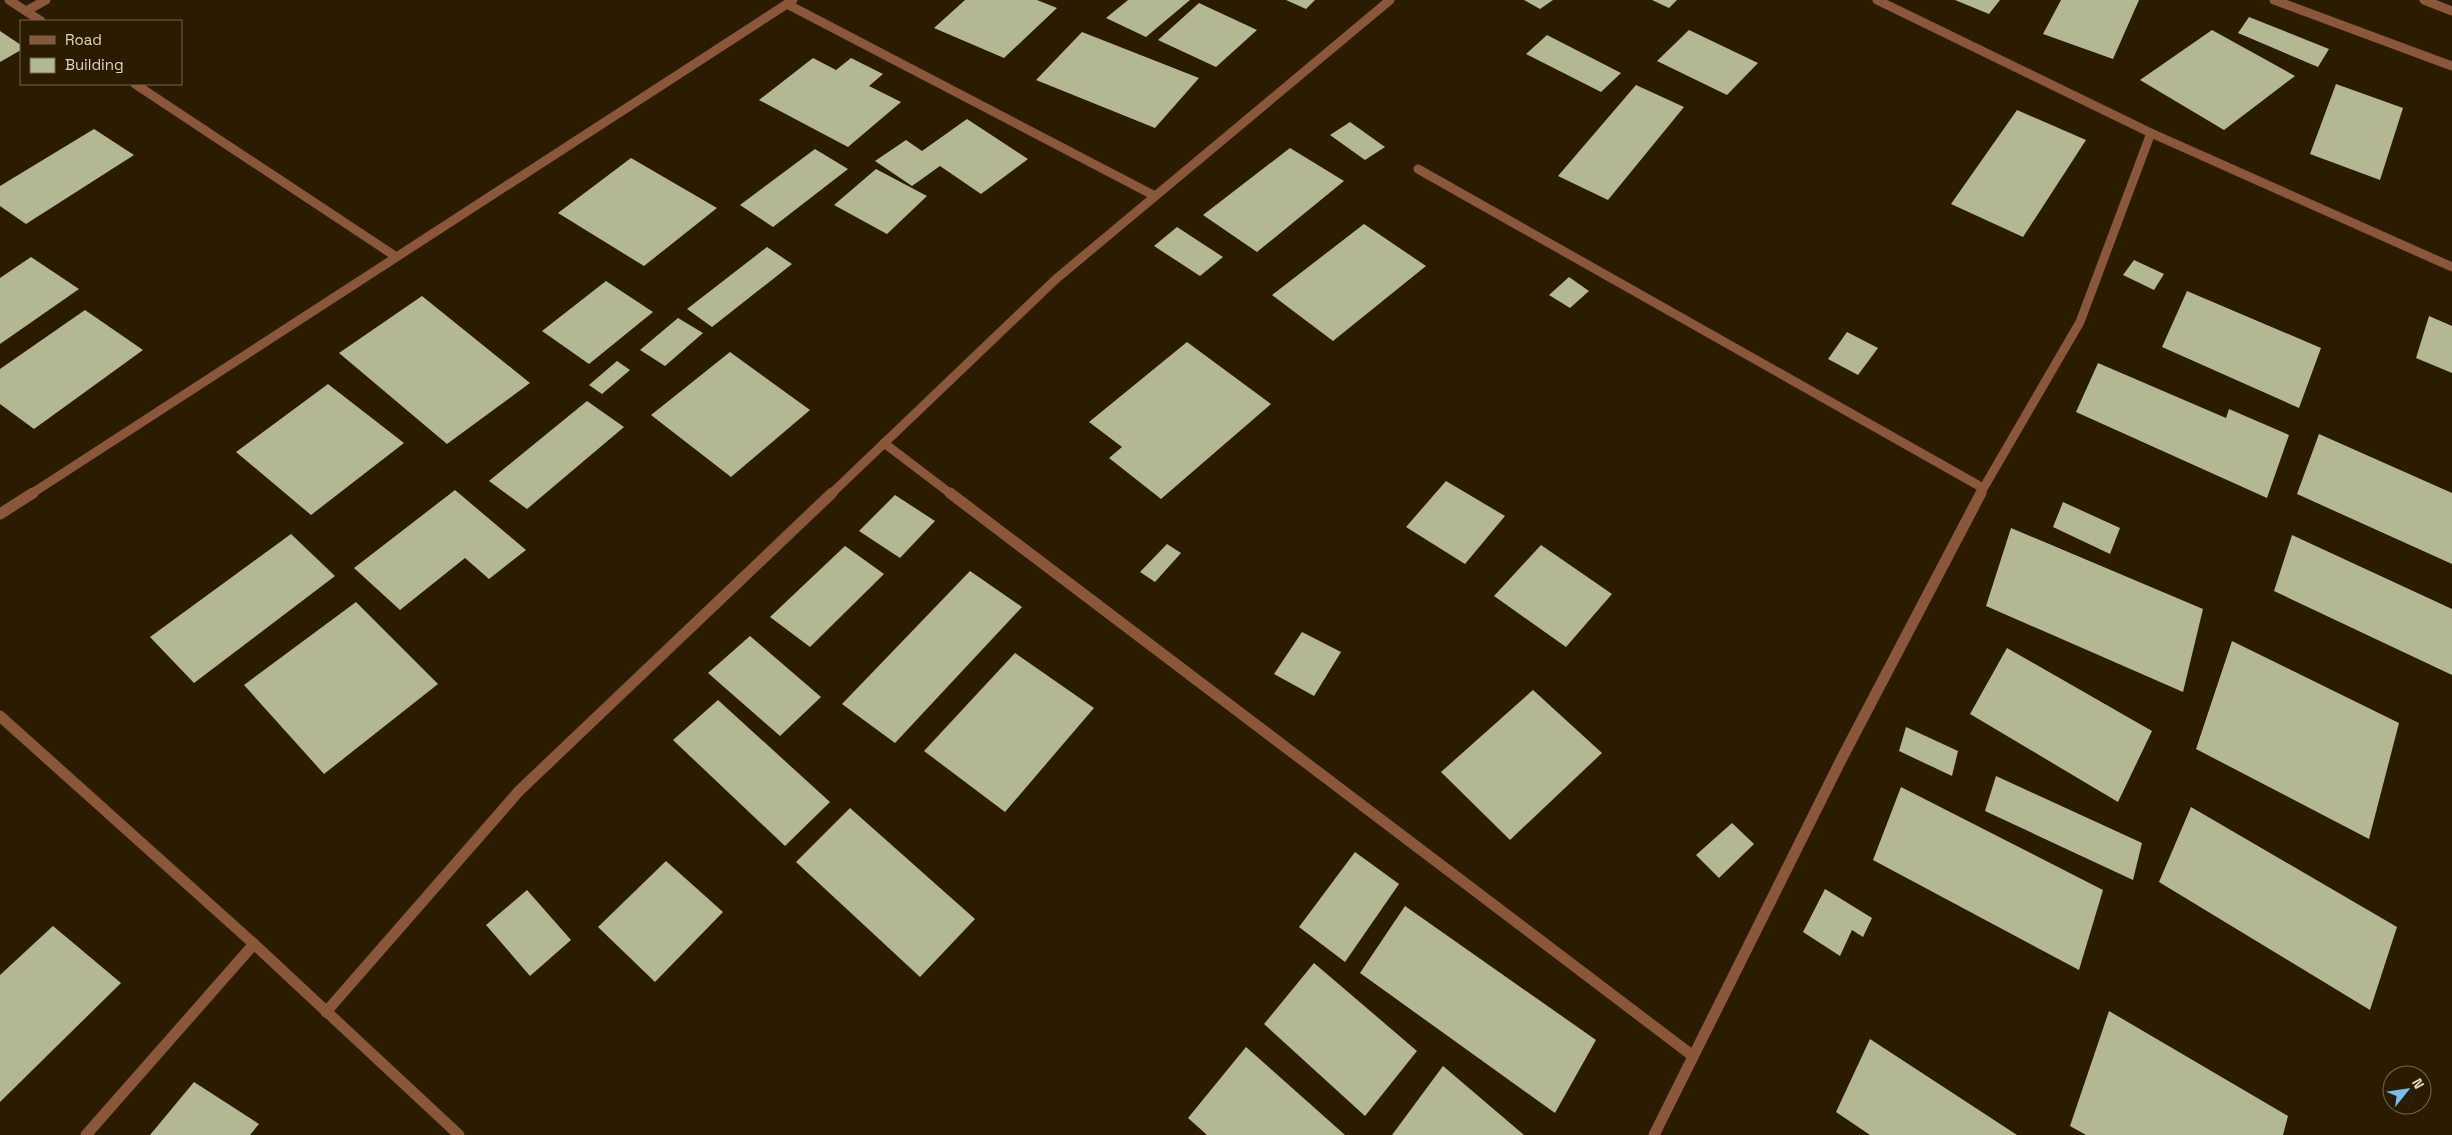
<svg xmlns="http://www.w3.org/2000/svg" width="2452" height="1135" font-family="'Space Grotesk',sans-serif">
  <style>
    .building { fill: #b3b893 }
    .lines { fill: none; stroke-linecap: round; stroke-linejoin: round }
    .service { stroke: #8a573b; stroke-width: 9 }
    .minor-far1 { stroke: #8a573b; stroke-width: 9 }
    .minor { stroke: #8a573b; stroke-width: 11 }
  </style>
  <rect width="100%" height="100%" fill="#2b1c00"/>
  <g class="building">
    <polygon points="965,0 1037,0 1057,8 1004,58 934,28"/>
    <polygon points="1128,0 1190,0 1146,37 1106,18"/>
    <polygon points="1286,0 1315,0 1306,9"/>
    <polygon points="1524,0 1553,0 1540,9"/>
    <polygon points="1652,0 1677,0 1669,8"/>
    <polygon points="1955,0 2000,0 1989,14"/>
    <polygon points="2061,0 2139,0 2113,59 2043,34"/>
    <polygon points="1199,3 1257,30 1216,67 1158,40"/>
    <polygon points="2249,17 2329,49 2318,67 2238,33"/>
    <polygon points="1689,30 1758,63 1727,95 1657,61"/>
    <polygon points="2212,30 2295,76 2224,130 2140,80"/>
    <polygon points="0,31 21,45 21,50 0,62"/>
    <polygon points="1082,32 1199,78 1155,128 1036,80"/>
    <polygon points="1547,35 1621,73 1601,92 1526,54"/>
    <polygon points="813,58 836,70 851,58 883,74 869,86 901,102 848,147 759,100"/>
    <polygon points="2336,84 2403,108 2380,180 2310,154"/>
    <polygon points="1636,85 1684,107 1608,200 1558,176"/>
    <polygon points="2017,110 2086,140 2023,237 1951,204"/>
    <polygon points="967,119 1028,159 981,194 940,166 912,186 875,161 906,140 922,151"/>
    <polygon points="1350,122 1385,147 1365,160 1330,135"/>
    <polygon points="94,129 134,155 26,224 0,206 0,186"/>
    <polygon points="1290,148 1344,181 1257,252 1203,215"/>
    <polygon points="815,149 848,169 773,227 740,205"/>
    <polygon points="631,158 717,208 644,266 558,213"/>
    <polygon points="876,169 927,196 887,234 834,205"/>
    <polygon points="1364,224 1426,266 1333,341 1272,295"/>
    <polygon points="1177,227 1223,257 1200,276 1154,246"/>
    <polygon points="767,247 792,264 712,327 687,309"/>
    <polygon points="31,257 79,289 0,344 0,278"/>
    <polygon points="2134,260 2164,274 2154,290 2123,275"/>
    <polygon points="1569,277 1589,291 1570,308 1549,295"/>
    <polygon points="606,281 653,312 589,364 542,331"/>
    <polygon points="2187,291 2321,348 2299,408 2162,347"/>
    <polygon points="422,296 530,383 447,444 339,353"/>
    <polygon points="85,310 143,350 34,429 0,404 0,369"/>
    <polygon points="2429,316 2452,326 2452,373 2416,358"/>
    <polygon points="678,318 703,333 665,366 640,350"/>
    <polygon points="1847,332 1878,348 1858,375 1828,359"/>
    <polygon points="1187,342 1271,404 1161,499 1109,458 1122,447 1089,422"/>
    <polygon points="730,352 810,410 731,477 651,415"/>
    <polygon points="617,361 630,370 602,394 589,385"/>
    <polygon points="2098,363 2226,418 2229,409 2289,435 2267,498 2076,412"/>
    <polygon points="328,384 404,443 311,515 236,452"/>
    <polygon points="587,401 624,427 527,509 489,481"/>
    <polygon points="2319,434 2452,493 2452,564 2297,494"/>
    <polygon points="1446,481 1505,516 1465,564 1406,527"/>
    <polygon points="455,490 526,550 489,579 465,558 400,610 354,568"/>
    <polygon points="895,495 935,521 900,558 859,531"/>
    <polygon points="2063,502 2120,528 2110,554 2053,527"/>
    <polygon points="2011,528 2203,609 2183,692 1986,606"/>
    <polygon points="291,534 335,576 194,683 150,637"/>
    <polygon points="2292,535 2452,609 2452,675 2274,591"/>
    <polygon points="1167,544 1181,553 1155,582 1140,572"/>
    <polygon points="1541,545 1612,594 1566,647 1494,596"/>
    <polygon points="845,546 884,574 810,647 770,617"/>
    <polygon points="970,571 1022,607 895,743 842,704"/>
    <polygon points="356,602 438,684 324,774 244,685"/>
    <polygon points="1302,632 1341,652 1314,696 1274,674"/>
    <polygon points="750,636 821,697 780,736 708,673"/>
    <polygon points="2232,641 2399,723 2369,839 2196,749"/>
    <polygon points="2007,648 2152,731 2118,802 1970,714"/>
    <polygon points="1015,653 1094,708 1005,812 924,751"/>
    <polygon points="1533,690 1602,753 1510,840 1441,772"/>
    <polygon points="718,700 830,802 785,846 673,740"/>
    <polygon points="1906,727 1958,751 1952,776 1899,751"/>
    <polygon points="1996,776 2142,843 2133,880 1985,811"/>
    <polygon points="1901,787 2103,890 2079,970 1873,860"/>
    <polygon points="2191,807 2397,927 2370,1010 2159,882"/>
    <polygon points="850,808 975,919 920,977 796,862"/>
    <polygon points="1732,823 1754,844 1719,878 1696,855"/>
    <polygon points="1355,852 1399,884 1345,962 1299,927"/>
    <polygon points="666,861 723,912 655,982 598,927"/>
    <polygon points="1825,889 1872,918 1863,937 1852,930 1840,956 1803,932"/>
    <polygon points="527,890 571,940 530,976 486,925"/>
    <polygon points="1405,906 1596,1040 1555,1113 1360,973"/>
    <polygon points="53,926 121,983 0,1102 0,975"/>
    <polygon points="1314,963 1417,1051 1365,1116 1264,1024"/>
    <polygon points="2109,1011 2288,1116 2283,1135 2086,1135 2070,1126"/>
    <polygon points="1870,1039 2017,1135 1870,1135 1836,1112"/>
    <polygon points="1246,1047 1345,1135 1207,1135 1188,1118"/>
    <polygon points="1443,1066 1524,1135 1392,1135"/>
    <polygon points="194,1082 259,1124 250,1135 150,1135"/>
  </g>
  <g class="lines">
    <polyline class="service" points="2424,0 2452,11"/>
    <g class="minor-far1">
      <polyline points="9,0 41,21"/>
      <polyline points="1877,0 2151,133 2080,322 1980,494"/>
      <polyline points="2274,0 2452,66"/>
      <polyline points="787,4 1155,196"/>
      <polyline points="26,11 46,0"/>
      <polyline points="135,84 395,256"/>
      <polyline points="2151,133 2452,267"/>
      <polyline points="1418,169 1983,488"/>
      <polyline points="884,443 951,494"/>
      <polyline points="31,494 793,0"/>
      <polyline points="831,494 1056,279 1390,0"/>
    </g>
    <g class="minor">
      <polyline points="950,493 1693,1056"/>
      <polyline points="0,514 33,493"/>
      <polyline points="0,716 254,944 459,1135"/>
      <polyline points="326,1012 519,791 832,493"/>
      <polyline points="86,1135 254,944"/>
      <polyline points="1654,1135 1842,758 1981,493"/>
    </g>
  </g>
  <rect x="20" y="20" width="162" height="65" fill="#2b1c00" stroke="#73664e"/>
  <rect x="30" y="36" width="25" height="8" fill="#8a573b" stroke="#73664e"/>
  <text x="65" y="45" font-size="15" fill="#ded4c3">Road</text>
  <rect x="30" y="58" width="25" height="15" fill="#b3b893" stroke="#73664e"/>
  <text x="65" y="70" font-size="15" fill="#ded4c3">Building</text>
  <g transform="translate(2407 1090) rotate(60)"><circle r="24" fill="#2b1c00" stroke="#73664e"/>
  <path d="M0-4L9 19L0 12L-9 19Z" fill="#74c0f6"/>
  <text y="-8" font-size="14" font-weight="bold" text-anchor="middle" fill="#ded4c3">N</text>
  </g>
</svg>
